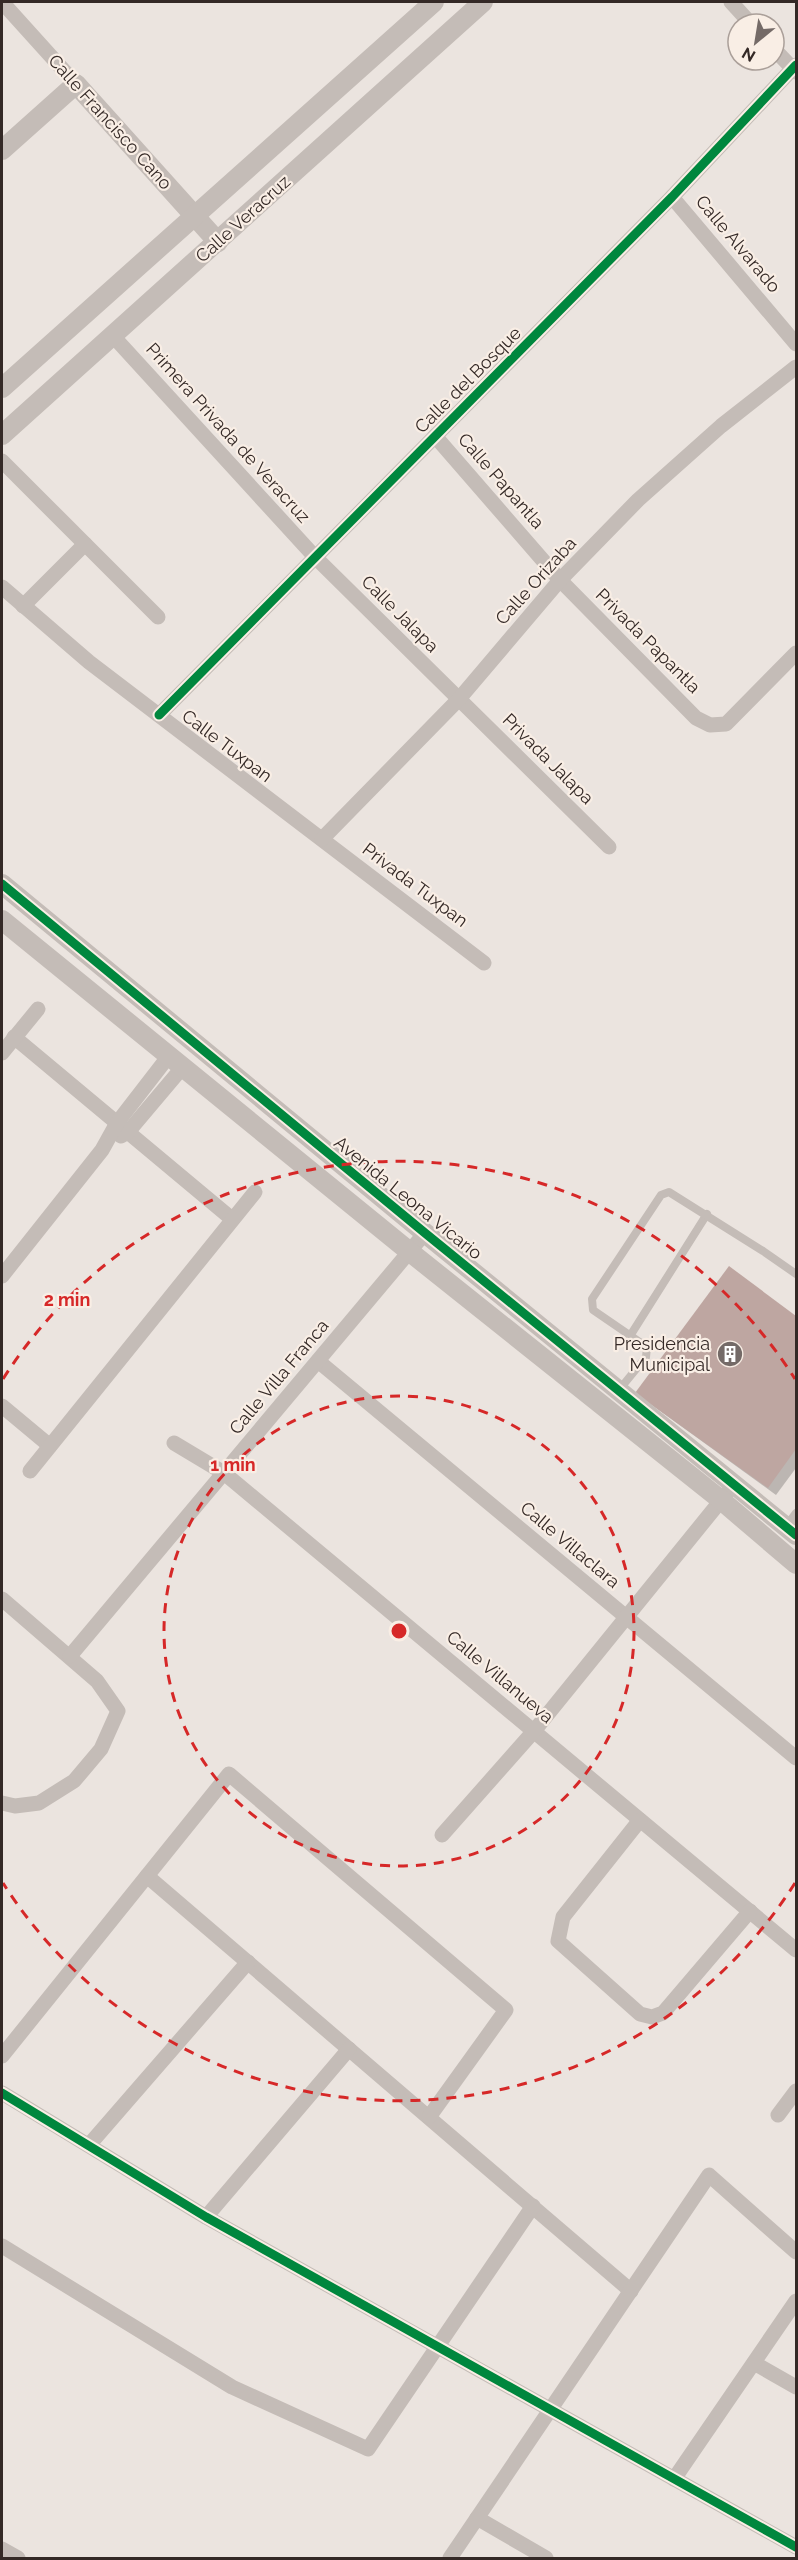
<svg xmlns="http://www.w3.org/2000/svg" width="798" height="2560" font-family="Raleway,sans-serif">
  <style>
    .shadow { fill: #0003 }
    .building { fill: #bea6a1 }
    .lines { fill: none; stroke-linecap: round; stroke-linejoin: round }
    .service { stroke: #c4bcb7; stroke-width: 8 }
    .minor { stroke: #c4bcb7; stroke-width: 15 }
    .tertiary { stroke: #c4bcb7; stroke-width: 20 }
    .cycleway-casing { stroke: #f9eee5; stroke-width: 13 }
    .cycleway { stroke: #00873e; stroke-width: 9 }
    .ring { fill: none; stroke: #d62828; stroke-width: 3; stroke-dasharray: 10 8 }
    .labels { text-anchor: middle; stroke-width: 4.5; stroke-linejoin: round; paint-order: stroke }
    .street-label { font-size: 18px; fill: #342926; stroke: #f9eee5 }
    .poi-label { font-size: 18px; fill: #342926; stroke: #f9eee5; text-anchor: end }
    .centre { fill: #d62828; stroke: #f9eee5; stroke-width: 3 }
    .ring-label { font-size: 18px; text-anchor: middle; font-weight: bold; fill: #d62828; stroke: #f9eee5; stroke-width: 4.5; stroke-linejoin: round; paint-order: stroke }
  </style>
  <rect width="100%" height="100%" fill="#ebe4df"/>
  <polygon class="shadow" points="730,1268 796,1318 796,1468 776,1495 645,1400"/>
  <polygon class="building" points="729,1266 796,1316 796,1449 768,1488 635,1393"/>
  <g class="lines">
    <g class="service">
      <polyline points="630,1336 707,1214"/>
      <polyline points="619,1390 646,1357 647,1347 593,1310 592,1299 661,1195 669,1192 763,1251 796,1274"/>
      <polyline points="787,1525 796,1513"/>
    </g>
    <g class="minor">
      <polyline points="2,2 76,84"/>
      <polyline points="731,2 751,24"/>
      <polyline points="774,49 796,72"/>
      <polyline points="672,197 796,344"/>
      <polyline points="113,336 315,557 609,847"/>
      <polyline points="435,436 560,580 696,718 710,725 726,724 796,653"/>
      <polyline points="2,461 158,617"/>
      <polyline points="2,587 89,662 484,963"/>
      <polyline points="23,606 85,544"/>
      <polyline points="159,715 672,197 796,65"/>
      <polyline points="322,839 459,699 560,580 638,500 721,426 796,367"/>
      <polyline points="14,1037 232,1219"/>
      <polyline points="2,1053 38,1009"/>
      <polyline points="121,1136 128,1132 182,1068"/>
      <polyline points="2,1276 102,1150 117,1123 168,1057"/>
      <polyline points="318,1361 796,1758"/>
      <polyline points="2,1406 50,1446"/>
      <polyline points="174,1443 224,1473 796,1950"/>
      <polyline points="30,1471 255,1192"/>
      <polyline points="2,1599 97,1681 118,1711 101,1749 74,1781 39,1803 15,1806 2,1803"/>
      <polyline points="70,1656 425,1233"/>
      <polyline points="640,1820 563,1917 558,1941 640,2014 652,2017 663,2013 750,1911"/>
      <polyline points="442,1835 534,1731 727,1493"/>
      <polyline points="147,1876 631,2291"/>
      <polyline points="2,2056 229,1774 506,2010 429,2117"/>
      <polyline points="2,2093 206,2217 796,2547"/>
      <polyline points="778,2115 796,2091"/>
      <polyline points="89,2145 248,1962"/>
      <polyline points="206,2217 349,2049"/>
      <polyline points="2,2246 232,2387 368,2449 533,2206"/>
      <polyline points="754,2363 796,2387"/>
      <polyline points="674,2479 796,2301"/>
      <polyline points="477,2518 546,2558"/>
      <polyline points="2,2549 18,2558"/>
      <polyline points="450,2558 709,2175 796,2252"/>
    </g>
    <g class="tertiary">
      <polyline points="2,150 76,84 218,242"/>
      <polyline points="2,388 434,2"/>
      <polyline points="2,435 483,2"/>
      <polyline points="2,884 425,1233 796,1535"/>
      <polyline points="2,920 410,1252 721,1500 796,1564"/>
    </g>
    <g class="cycleway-casing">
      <g id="cycleway">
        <polyline points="159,715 672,197 796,65"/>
        <polyline points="2,884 425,1233 796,1535"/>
        <polyline points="2,2093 206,2217 796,2547"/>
      </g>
    </g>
    <use href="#cycleway" class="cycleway"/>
  </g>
  <g class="ring">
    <circle cx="399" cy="1631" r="235"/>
    <path d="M795 1883A469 469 0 0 1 3 1883M3 1379A469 469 0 0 1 795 1379"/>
  </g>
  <defs>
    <g id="building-disc" transform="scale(1.35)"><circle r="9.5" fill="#746a67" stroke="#f9eee5"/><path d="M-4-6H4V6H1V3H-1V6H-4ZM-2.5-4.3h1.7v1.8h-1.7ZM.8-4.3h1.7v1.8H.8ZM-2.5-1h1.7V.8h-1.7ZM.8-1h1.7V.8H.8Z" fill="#fff"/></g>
  </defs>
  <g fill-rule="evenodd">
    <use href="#building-disc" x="730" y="1354"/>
  </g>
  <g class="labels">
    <g class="street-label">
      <text transform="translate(110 122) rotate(48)" y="6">Calle Francisco Cano</text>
      <text transform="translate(243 219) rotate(-42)" y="6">Calle Veracruz</text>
      <text transform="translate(738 244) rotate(50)" y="6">Calle Alvarado</text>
      <text transform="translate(468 380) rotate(-45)" y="6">Calle del Bosque</text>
      <text transform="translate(228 433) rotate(48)" y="6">Primera Privada de Veracruz</text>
      <text transform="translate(501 481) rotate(49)" y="6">Calle Papantla</text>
      <text transform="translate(536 581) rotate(-48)" y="6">Calle Orizaba</text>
      <text transform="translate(400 614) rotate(45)" y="6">Calle Jalapa</text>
      <text transform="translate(648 641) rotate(45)" y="6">Privada Papantla</text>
      <text transform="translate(227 746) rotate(37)" y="6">Calle Tuxpan</text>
      <text transform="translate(548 759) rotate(45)" y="6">Privada Jalapa</text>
      <text transform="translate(415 885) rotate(37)" y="6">Privada Tuxpan</text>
      <text transform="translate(408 1198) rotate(39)" y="6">Avenida Leona Vicario</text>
      <text transform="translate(279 1377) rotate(-50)" y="6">Calle Villa Franca</text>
      <text transform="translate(570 1545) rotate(40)" y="6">Calle Villaclara</text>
      <text transform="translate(500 1677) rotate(40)" y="6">Calle Villanueva</text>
    </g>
    <g class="poi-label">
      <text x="710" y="1350">Presidencia<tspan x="710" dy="21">Municipal</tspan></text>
    </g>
  </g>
  <circle cx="399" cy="1631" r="9" class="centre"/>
  <g class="ring-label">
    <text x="67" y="1306">2 min</text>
    <text x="233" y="1471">1 min</text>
  </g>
  <rect width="798" height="2560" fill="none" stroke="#342926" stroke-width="6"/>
  <g transform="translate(756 42) rotate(210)"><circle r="28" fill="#f9eee5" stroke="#aa9f99" stroke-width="1.5"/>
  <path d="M0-4.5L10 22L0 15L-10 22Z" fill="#746a67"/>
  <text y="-9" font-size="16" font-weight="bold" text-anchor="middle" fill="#342926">N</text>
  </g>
</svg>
